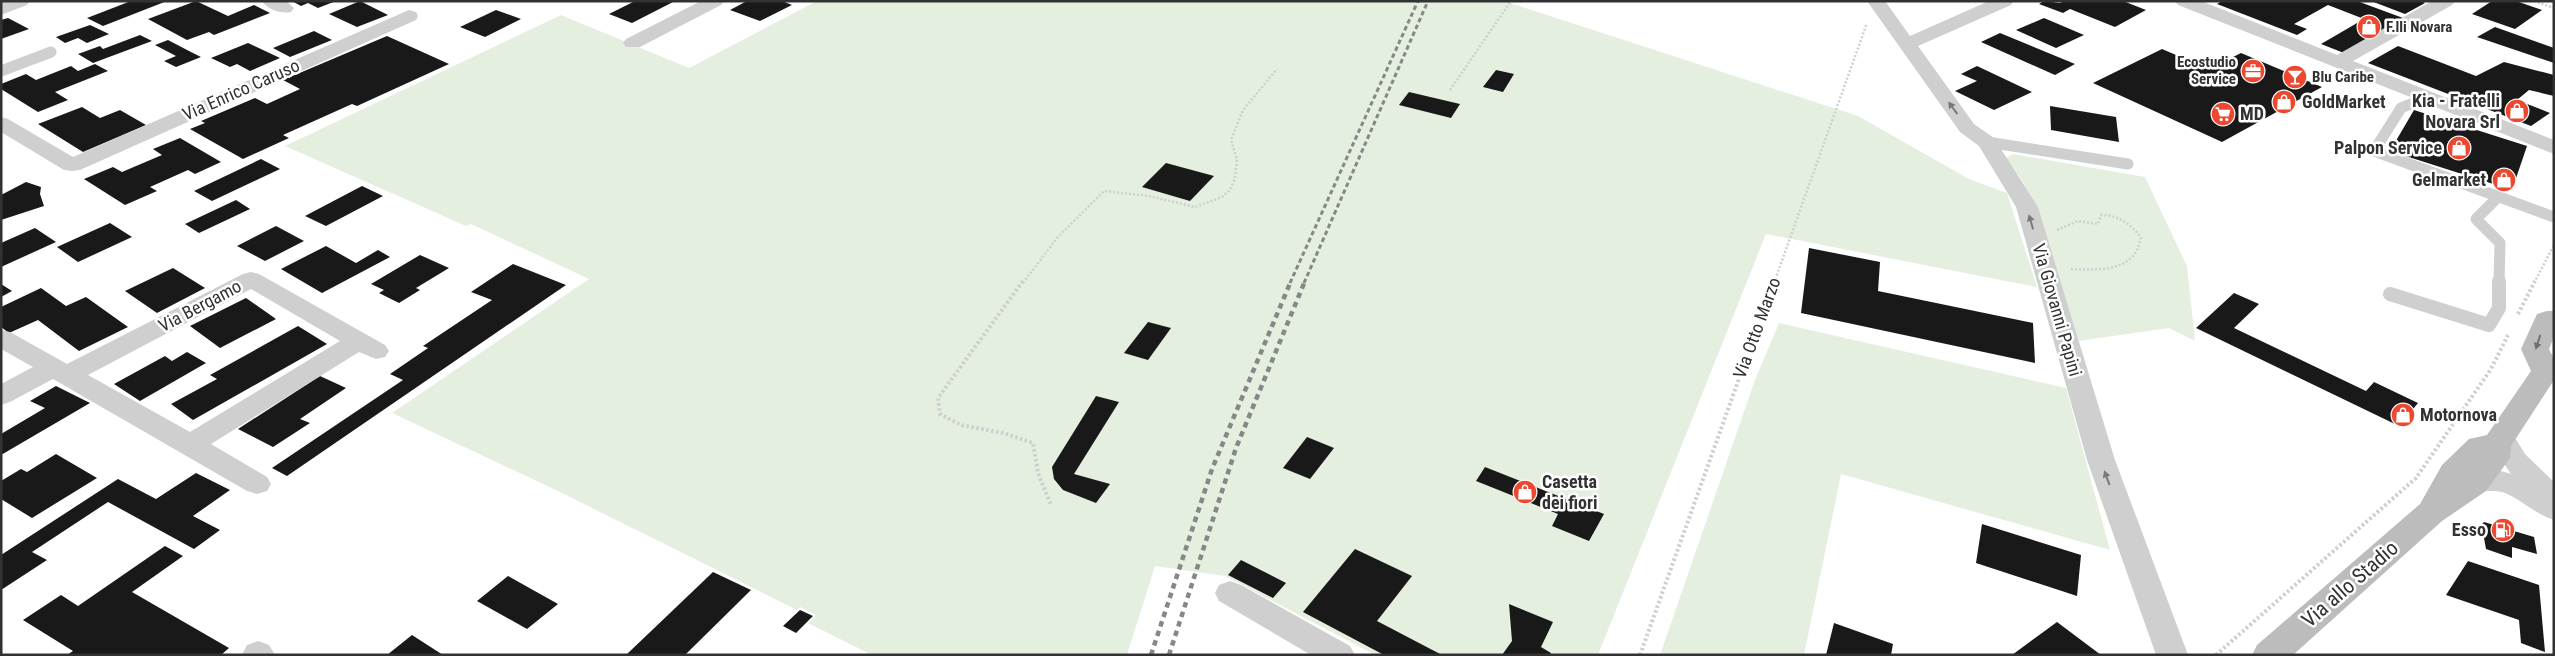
<svg xmlns="http://www.w3.org/2000/svg" width="2555" height="656" font-family="'Roboto Condensed',sans-serif">
  <style>
    .green { fill: #e5efe0 }
    .building { fill: #191919 }
    .lines { fill: none; stroke-linecap: round; stroke-linejoin: round }
    .path-far1 { stroke: #cfcfcf; stroke-width: 2.5; stroke-dasharray: 2 2; stroke-linecap: butt }
    .path { stroke: #cfcfcf; stroke-width: 4; stroke-dasharray: 2.5 2.5; stroke-linecap: butt }
    .service-far1 { stroke: #cfcfcf; stroke-width: 11 }
    .service { stroke: #cfcfcf; stroke-width: 14 }
    .minor { fill: #cfcfcf; fill-rule: evenodd }
    .secondary { fill: #bcbcbc; fill-rule: evenodd }
    .rail-far1 { stroke: #878787; stroke-width: 3; stroke-dasharray: 4.5 3; stroke-linecap: butt }
    .rail { stroke: #878787; stroke-width: 4.5; stroke-dasharray: 5.5 4.5; stroke-linecap: butt }
    .oneway { fill: #797979 }
    .oneway2 { fill: #707070 }
    .labels { text-anchor: middle; stroke-width: 5; stroke-linejoin: round; paint-order: stroke }
    .far-poi-label { font-size: 15px; font-weight: bold; fill: #323232; stroke: #fff; text-anchor: start }
    .street-label { font-size: 18px; fill: #323232; stroke: #fff }
    .poi-label { font-size: 18px; font-weight: bold; fill: #323232; stroke: #fff; text-anchor: end }
    .near-street-label { font-size: 21px; fill: #323232; stroke: #fff }
  </style>
  <rect width="100%" height="100%" fill="#fff"/>
  <g class="green">
    <polygon points="817,1 1504,1 1858,116 1969,179 2007,193 2037,287 1766,234 1598,655 1375,655 1225,576 1155,566 1127,655 872,655 808,623 816,615 800,607 797,610 558,491 392,413 589,279 471,224 466,226 285,146 561,15 689,68"/>
    <polygon points="2013,154 2145,177 2187,266 2195,341 2169,328 2079,341 2038,209 2021,179 2006,158"/>
    <polygon points="1779,323 2066,388 2110,550 1841,474 1804,655 1660,655 1755,380"/>
  </g>
  <g class="building">
    <polygon points="131,1 167,1 103,26 87,18"/>
    <polygon points="196,1 228,16 254,5 270,13 214,35 209,32 187,40 148,19"/>
    <polygon points="292,1 336,1 318,8 308,3 301,6"/>
    <polygon points="360,1 388,15 357,27 329,14"/>
    <polygon points="635,1 675,1 632,23 609,14"/>
    <polygon points="747,1 782,1 792,5 760,21 730,10"/>
    <polygon points="2044,1 2060,3 2064,1 2123,1 2146,10 2115,27 2070,9 2063,13 2039,4"/>
    <polygon points="2222,1 2357,1 2403,18 2344,53 2321,44 2364,19 2328,5 2294,24 2307,29 2297,35 2217,4"/>
    <polygon points="2371,1 2421,1 2425,3 2405,14"/>
    <polygon points="2492,1 2516,1 2542,10 2515,29 2472,14"/>
    <polygon points="496,10 521,19 485,37 460,27"/>
    <polygon points="8,18 29,29 1,39 1,20"/>
    <polygon points="2044,18 2084,35 2056,48 2016,30"/>
    <polygon points="90,25 109,34 87,43 78,38 65,43 56,37"/>
    <polygon points="2495,27 2554,48 2554,63 2477,37"/>
    <polygon points="314,31 332,40 290,57 273,48"/>
    <polygon points="2000,33 2075,64 2055,75 1981,42"/>
    <polygon points="140,35 152,41 93,63 78,54 100,46 103,49"/>
    <polygon points="387,36 449,64 357,106 352,104 283,135 289,138 243,159 190,129 205,123 201,121 255,98 267,104 300,89 283,80"/>
    <polygon points="168,40 189,51 201,57 176,67 164,61 176,56 155,45"/>
    <polygon points="248,43 280,58 250,71 237,64 230,67 211,58"/>
    <polygon points="2398,46 2476,76 2504,62 2554,75 2554,96 2529,90 2517,100 2550,113 2531,126 2368,63"/>
    <polygon points="2162,49 2209,69 2241,53 2322,87 2222,142 2093,83"/>
    <polygon points="95,64 108,71 55,92 68,100 38,112 1,89 1,84 26,74 36,80 71,66 78,71"/>
    <polygon points="1977,66 2032,92 1994,110 1955,91 1977,81 1961,74"/>
    <polygon points="1496,70 1514,74 1503,92 1483,87"/>
    <polygon points="1409,92 1460,104 1451,118 1399,105"/>
    <polygon points="2050,106 2116,117 2119,142 2051,130"/>
    <polygon points="82,107 100,118 120,110 146,125 83,152 38,124"/>
    <polygon points="2414,110 2527,146 2512,190 2390,151"/>
    <polygon points="180,138 221,162 195,174 188,170 150,187 157,191 125,205 84,179 113,167 122,172 162,155 153,149"/>
    <polygon points="261,159 280,169 212,201 194,191"/>
    <polygon points="1166,163 1214,176 1190,201 1142,187"/>
    <polygon points="26,182 41,187 40,194 44,206 1,220 1,195"/>
    <polygon points="362,186 383,196 326,226 305,216"/>
    <polygon points="236,200 250,209 199,233 185,224"/>
    <polygon points="110,223 132,237 78,262 57,247"/>
    <polygon points="276,226 304,241 265,261 237,246"/>
    <polygon points="35,228 56,242 1,267 1,243"/>
    <polygon points="326,246 356,263 378,250 390,257 322,293 281,269"/>
    <polygon points="1809,248 1880,262 1878,291 2033,323 2035,363 1801,313"/>
    <polygon points="420,255 449,268 416,288 420,290 399,303 379,293 384,290 371,284"/>
    <polygon points="513,264 566,285 287,476 272,468 403,380 390,374 428,348 423,346 492,300 471,292"/>
    <polygon points="173,268 205,288 157,313 125,291"/>
    <polygon points="1,284 12,291 1,297"/>
    <polygon points="41,288 66,306 86,297 128,327 79,351 38,320 9,333 1,327 1,307"/>
    <polygon points="2234,293 2259,304 2234,328 2366,391 2374,382 2418,403 2399,426 2196,328"/>
    <polygon points="246,298 276,319 220,348 190,326"/>
    <polygon points="1148,322 1171,328 1148,360 1124,353"/>
    <polygon points="298,326 327,344 193,420 171,404 217,379 210,375"/>
    <polygon points="187,352 206,363 140,401 114,384 165,356 172,361"/>
    <polygon points="320,376 346,388 300,419 310,423 273,447 238,429"/>
    <polygon points="56,386 90,403 1,455 1,434 45,408 30,401"/>
    <polygon points="1096,396 1119,402 1074,474 1110,484 1096,503 1063,490 1054,479 1052,467"/>
    <polygon points="1307,437 1334,448 1310,479 1283,468"/>
    <polygon points="56,454 97,478 32,518 1,499 1,481 21,469 27,472"/>
    <polygon points="1485,467 1604,514 1589,541 1552,526 1558,514 1476,481"/>
    <polygon points="196,473 230,490 193,516 220,530 194,549 108,502 32,552 47,560 1,590 1,555 118,479 156,499"/>
    <polygon points="2484,522 2534,537 2537,554 2512,547 2512,558 2486,549 2484,538 2471,534"/>
    <polygon points="1982,524 2081,555 2077,596 1976,563"/>
    <polygon points="165,546 183,556 132,592 229,648 221,655 67,655 73,651 23,620 61,595 78,606"/>
    <polygon points="1355,549 1412,576 1377,621 1442,655 1384,655 1303,612"/>
    <polygon points="1241,560 1286,583 1273,598 1228,575"/>
    <polygon points="2468,561 2539,585 2545,652 2521,643 2519,620 2446,595"/>
    <polygon points="713,572 751,590 685,655 626,655"/>
    <polygon points="508,576 558,604 527,629 477,601"/>
    <polygon points="1509,604 1553,622 1541,647 1551,653 1550,655 1502,655 1512,641"/>
    <polygon points="800,610 813,616 796,633 783,626"/>
    <polygon points="2057,622 2101,655 2012,655"/>
    <polygon points="1834,623 1893,644 1891,655 1826,655"/>
    <polygon points="412,635 443,655 387,655"/>
  </g>
  <g class="lines">
    <g class="path-far1">
      <polyline points="2534,1 2554,8"/>
      <polyline points="1450,90 1511,1"/>
      <path d="M2057,230L2078,221L2098,224L2101,215C2119,215 2130,224 2141,237C2135,273 2100,270 2070,269"/>
      <polyline points="1023,283 1057,238 1104,191 1149,196 1195,207 1222,197 1230,190 1235,178 1237,160 1231,140 1243,110 1277,69"/>
      <polyline points="1774,283 1867,23"/>
      <polyline points="2534,283 2554,245"/>
    </g>
    <g class="path">
      <polyline points="1023,281 938,398 940,414 961,425 1003,433 1033,443 1038,473 1051,505"/>
      <polyline points="2518,314 2535,281"/>
      <polyline points="1640,655 1774,281"/>
      <polyline points="2216,655 2416,478 2491,369 2508,335"/>
    </g>
    <g class="service-far1">
      <polyline points="1,71 51,52"/>
      <polyline points="2427,97 2401,108 2374,151 2554,217"/>
      <polyline points="1987,142 2128,164"/>
      <polyline points="2498,197 2476,219 2500,243 2499,283"/>
    </g>
    <polyline class="service" points="2390,294 2489,325 2499,308 2499,281"/>
    <g class="minor">
      <polygon points="5,1 30,1 27,5 1,15 1,3"/>
      <path d="M262,1H286L294,8L291,12C281,14 268,10 262,1Z"/>
      <polygon points="701,1 724,1 721,5 640,47 626,47 623,43 626,39"/>
      <polygon points="1867,1 1885,1 1910,36 1989,1 2014,1 2011,5 1918,46 1974,124 1994,138 2038,207 2115,460 2188,655 2156,655 2087,460 2016,207 1979,146 1960,132"/>
      <polygon points="2175,1 2201,1 2337,55 2432,1 2455,1 2452,5 2353,61 2554,140 2554,154 2178,5"/>
      <polygon points="409,10 416,12 418,16 416,20 80,170 72,171 64,170 1,132 1,117 8,119 73,157"/>
      <path d="M251,272L259,274L385,345L389,351L385,357L376,359L359,352L211,444L267,477L271,484L267,491L257,494L247,491L53,379L10,402L1,405V384L33,367L1,349V330L10,332L67,364L243,274ZM251,289L340,341L190,432L88,375Z"/>
      <path d="M2501,428L2511,431L2525,454L2554,482V520C2535,514 2522,500 2505,493C2493,488 2478,494 2465,490L2461,483L2465,476L2501,471L2511,474L2487,438L2491,431Z"/>
      <polygon points="1230,581 1241,585 1350,646 1355,655 1311,655 1219,601 1215,593 1219,585"/>
      <polygon points="258,641 269,645 275,655 242,655 247,645"/>
    </g>
    <polygon class="secondary" points="2547,311 2554,311 2554,337 2549,349 2554,359 2554,380 2511,446 2510,458 2486,491 2442,521 2293,655 2252,655 2257,645 2420,504 2442,465 2469,439 2487,435 2531,371 2521,349 2537,314"/>
    <g class="rail-far1">
      <polyline points="1290,283 1418,1"/>
      <polyline points="1304,283 1428,1"/>
    </g>
    <g class="rail">
      <polyline points="1151,655 1212,469 1291,281"/>
      <polyline points="1169,655 1236,448 1305,281"/>
    </g>
  </g>
  <defs><path id="oneway-solid" d="M-6-.8H1V-3.2L6.5 0L1 3.2V.8H-6Z" transform="scale(1.25)"/></defs>
  <g class="oneway">
    <use href="#oneway-solid" transform="translate(1953 108) rotate(-126)"/>
    <use href="#oneway-solid" transform="translate(2031 222) rotate(-106)"/>
    <use href="#oneway-solid" transform="translate(2107 478) rotate(-110)"/>
  </g>
  <use class="oneway2" href="#oneway-solid" transform="translate(2538 342) rotate(108)"/>
  <defs>
    <g id="shop-disc" transform="scale(1.25)"><circle r="9.5" fill="#ed472f" stroke="#fff"/><path d="M-5-2.5h2.3a2.7 3.5 0 0 1 5.4 0H5L5.5 6h-11ZM-1.5-2.5h3a1.5 2.3 0 0 0-3 0Z" fill="#fff"/></g>
    <g id="office-disc" transform="scale(1.25)"><circle r="9.5" fill="#ed472f" stroke="#fff"/><path d="M-6-3h4V-5.5h4V-3h4V5H-6ZM-1-4.5V-3h2v-1.5ZM-6 0V1H6V0Z" fill="#fff"/></g>
    <g id="bar-disc" transform="scale(1.25)"><circle r="9.5" fill="#ed472f" stroke="#fff"/><path d="M-6-5H6L.8 .8V4.5H3.5V6h-7V4.5H-.8V.8Z" fill="#fff"/></g>
    <g id="supermarket-disc" transform="scale(1.25)"><circle r="9.5" fill="#ed472f" stroke="#fff"/><path d="M-6-5.5h2.5l.6 2H6L4.5 2H-2.5L-4.4-4H-6ZM-1.5 3.2a1.3 1.3 0 1 0 .1 0ZM3 3.2a1.3 1.3 0 1 0 .1 0Z" fill="#fff"/></g>
    <g id="fuel-disc" transform="scale(1.25)"><circle r="9.5" fill="#ed472f" stroke="#fff"/><path d="M-5.5-6h7V0h2V4h1.3V-2.5L3-4.5l.8-.8L6-3V5H2.5V1h-1V6h-7ZM-4.2-4.7v3.2H.2V-4.7Z" fill="#fff"/></g>
  </defs>
  <g fill-rule="evenodd">
    <use href="#shop-disc" x="2369" y="27"/>
    <use href="#office-disc" x="2253" y="71"/>
    <use href="#bar-disc" x="2295" y="77"/>
    <use href="#shop-disc" x="2284" y="102"/>
    <use href="#shop-disc" x="2517" y="111"/>
    <use href="#supermarket-disc" x="2223" y="114"/>
    <use href="#shop-disc" x="2459" y="148"/>
    <use href="#shop-disc" x="2504" y="180"/>
    <use href="#shop-disc" x="2403" y="415"/>
    <use href="#shop-disc" x="1525" y="492"/>
    <use href="#fuel-disc" x="2503" y="530"/>
  </g>
  <g class="labels">
    <g class="far-poi-label">
      <text x="2386" y="32">F.lli Novara</text>
      <text x="2236" y="67" text-anchor="end">Ecostudio<tspan x="2236" dy="17">Service</tspan></text>
      <text x="2312" y="82">Blu Caribe</text>
    </g>
    <g class="street-label">
      <text transform="translate(241 90) rotate(-24)" y="6">Via Enrico Caruso</text>
      <text transform="translate(200 306) rotate(-28)" y="6">Via Bergamo</text>
      <text transform="translate(2057 310) rotate(74)" y="6">Via Giovanni Papini</text>
      <text transform="translate(1757 328) rotate(-70)" y="6">Via Otto Marzo</text>
    </g>
    <g class="poi-label">
      <text x="2500" y="107">Kia - Fratelli<tspan x="2500" dy="21">Novara Srl</tspan></text>
      <text x="2302" y="108" text-anchor="start">GoldMarket</text>
      <text x="2240" y="120" text-anchor="start">MD</text>
      <text x="2442" y="154">Palpon Service</text>
      <text x="2486" y="186">Gelmarket</text>
      <text x="2420" y="421" text-anchor="start">Motornova</text>
      <text x="1542" y="488" text-anchor="start">Casetta<tspan x="1542" dy="21">dei fiori</tspan></text>
      <text x="2486" y="536">Esso</text>
    </g>
    <g class="near-street-label">
      <text transform="translate(2350 584) rotate(-41)" y="7">Via allo Stadio</text>
    </g>
  </g>
  <rect width="2555" height="656" fill="none" stroke="#323232" stroke-width="5"/>
</svg>
